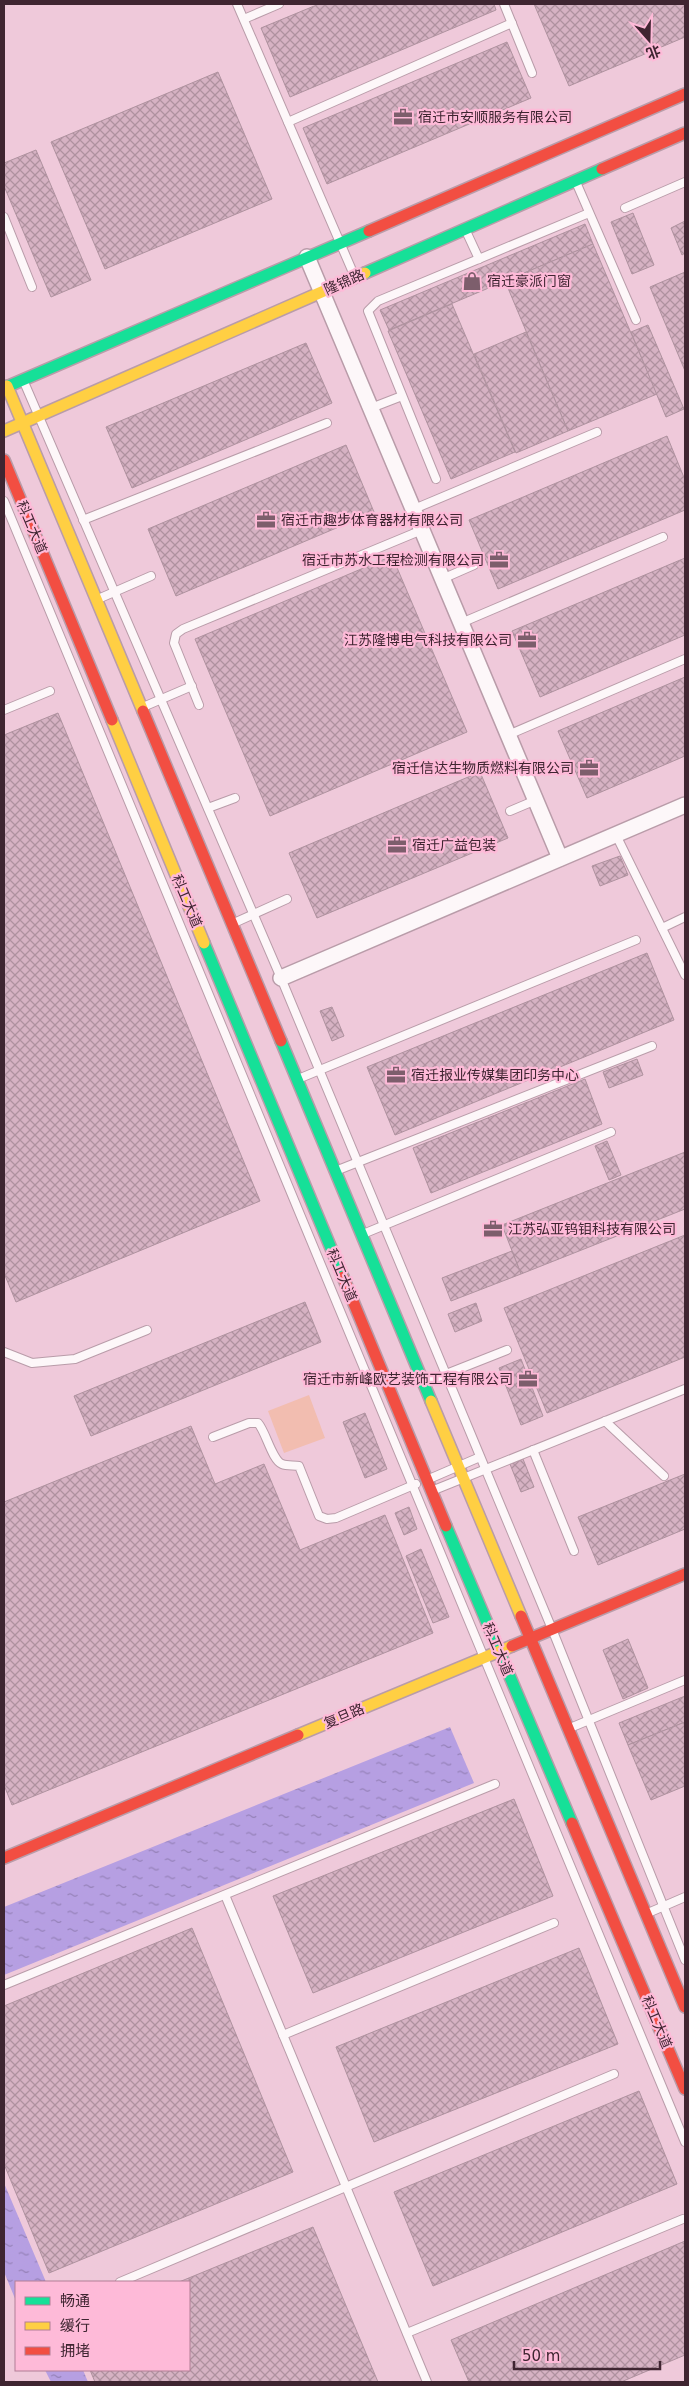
<svg xmlns="http://www.w3.org/2000/svg" width="689" height="2386" font-family="'DejaVu Sans','Noto Sans SC',sans-serif">
  <style>
    .pitch { fill: #f2bdb0 }
    .water { fill: url(#water-ripples) }
    .building { fill: url(#building-cross-hatch); stroke: #af929f }
    .lines { fill: none; stroke-linecap: round; stroke-linejoin: round }
    .lane-casing { stroke: #b99ca9; stroke-width: 10 }
    .street-casing { stroke: #b99ca9; stroke-width: 18 }
    .fast-casing { stroke: #b99ca9; stroke-width: 14 }
    .slow-casing { stroke: #b99ca9; stroke-width: 14 }
    .jam-casing { stroke: #b99ca9; stroke-width: 14 }
    .lane { stroke: #fdf7f9; stroke-width: 8 }
    .street { stroke: #fdf7f9; stroke-width: 15 }
    .fast { stroke: #16e098; stroke-width: 11 }
    .slow { stroke: #ffcf43; stroke-width: 11 }
    .jam { stroke: #f24e42; stroke-width: 11 }
    .labels { text-anchor: middle; stroke-width: 4.5; stroke-linejoin: round; paint-order: stroke }
    .poi-label { font-size: 14px; fill: #3f2531; stroke: #febad8; text-anchor: start }
    .street-label { font-size: 14px; fill: #3f2531; stroke: #febad8 }
  </style>
  <defs>
    <pattern id="water-ripples" width="26" height="14" patternUnits="userSpaceOnUse" patternTransform="scale(1.25)"><rect width="26" height="14" fill="#b69fe2"/><path d="M2 4q2-2 4 0t4 0M15 11q2-2 4 0t4 0" fill="none" stroke="#9581b8"/></pattern>
    <pattern id="building-cross-hatch" width="8" height="8" patternUnits="userSpaceOnUse" patternTransform="scale(1.25)"><rect width="8" height="8" fill="#d6b2c3"/><path d="M0 0l8 8M0 8l8-8" fill="none" stroke="#af919f"/></pattern>
  </defs>
  <rect width="100%" height="100%" fill="#efc9da"/>
  <polygon class="pitch" points="309,1395 325,1438 284,1453 268,1411"/>
  <g class="water">
    <polygon points="450,1727 474,1783 4,1975 4,1907"/>
    <polygon points="4,2183 46,2282 16,2282 16,2301 4,2272"/>
    <polygon points="45,2370 83,2370 88,2382 51,2382"/>
  </g>
  <g class="building">
    <polygon points="319,4 494,4 496,10 290,97 261,28"/>
    <polygon points="534,4 685,4 685,37 569,86"/>
    <polygon points="507,42 531,98 327,184 303,128"/>
    <polygon points="218,72 272,199 105,269 51,142"/>
    <polygon points="36,150 91,280 51,297 4,186 4,163"/>
    <polygon points="633,213 654,265 632,274 611,222"/>
    <polygon points="685,221 685,253 682,255 671,228"/>
    <polygon points="585,224 593,244 389,330 380,310"/>
    <polygon points="593,244 657,394 568,431 505,281"/>
    <polygon points="685,272 685,371 650,287"/>
    <polygon points="452,304 515,452 451,479 388,331"/>
    <polygon points="648,325 684,409 666,417 631,332"/>
    <polygon points="526,332 568,431 516,453 474,354"/>
    <polygon points="306,343 332,403 132,488 106,427"/>
    <polygon points="667,436 685,480 685,510 498,589 469,520"/>
    <polygon points="346,445 374,512 176,596 148,529"/>
    <polygon points="392,556 467,732 270,816 195,639"/>
    <polygon points="685,558 685,635 540,697 512,631"/>
    <polygon points="685,677 685,756 587,798 558,731"/>
    <polygon points="58,713 260,1201 16,1302 4,1273 4,735"/>
    <polygon points="480,772 508,838 317,918 289,853"/>
    <polygon points="620,856 628,875 600,886 592,866"/>
    <polygon points="647,953 674,1020 395,1135 367,1067"/>
    <polygon points="332,1007 344,1036 332,1041 320,1011"/>
    <polygon points="637,1059 643,1075 609,1088 603,1072"/>
    <polygon points="585,1079 602,1124 431,1193 413,1148"/>
    <polygon points="607,1141 621,1175 609,1180 595,1146"/>
    <polygon points="685,1152 685,1209 521,1274 502,1225"/>
    <polygon points="685,1235 685,1357 547,1413 504,1308"/>
    <polygon points="512,1251 521,1274 451,1301 442,1278"/>
    <polygon points="305,1302 321,1342 91,1436 74,1396"/>
    <polygon points="476,1303 482,1321 455,1332 448,1314"/>
    <polygon points="521,1359 543,1416 521,1425 499,1368"/>
    <polygon points="365,1413 387,1469 365,1478 343,1422"/>
    <polygon points="191,1426 215,1484 264,1464 300,1550 385,1515 433,1633 12,1805 4,1785 4,1502"/>
    <polygon points="523,1459 534,1487 521,1492 510,1464"/>
    <polygon points="685,1474 685,1529 598,1565 578,1517"/>
    <polygon points="409,1507 417,1529 404,1535 395,1513"/>
    <polygon points="421,1549 449,1617 433,1623 406,1556"/>
    <polygon points="628,1639 648,1688 623,1699 603,1650"/>
    <polygon points="685,1696 685,1722 628,1745 619,1723"/>
    <polygon points="685,1722 685,1786 651,1800 628,1745"/>
    <polygon points="514,1799 553,1896 313,1993 273,1896"/>
    <polygon points="192,1928 293,2172 49,2273 4,2164 4,2006"/>
    <polygon points="579,1948 618,2044 374,2142 336,2047"/>
    <polygon points="639,2091 677,2184 433,2286 394,2192"/>
    <polygon points="313,2227 378,2382 95,2382 90,2370 189,2370 189,2282 179,2282"/>
    <polygon points="685,2241 685,2355 621,2382 469,2382 451,2340"/>
  </g>
  <g class="lines">
    <g class="lane-casing">
      <g id="lane">
        <polyline points="237,4 354,275"/>
        <polyline points="504,4 532,73"/>
        <polyline points="244,19 279,4"/>
        <polyline points="288,122 512,23"/>
        <polyline points="576,182 636,320"/>
        <polyline points="625,208 685,182"/>
        <polyline points="4,217 32,287"/>
        <polyline points="466,231 479,259"/>
        <polyline points="24,382 281,978 552,1629 685,1960"/>
        <polyline points="371,408 402,396"/>
        <polyline points="436,479 368,311 378,301 589,213"/>
        <polyline points="4,501 685,2142"/>
        <polyline points="414,509 597,432"/>
        <polyline points="83,520 327,423"/>
        <polyline points="442,579 474,565"/>
        <polyline points="98,599 151,576"/>
        <polyline points="461,623 663,537"/>
        <polyline points="199,705 174,643 176,634 183,629 422,530"/>
        <polyline points="143,707 192,686"/>
        <polyline points="4,710 50,691"/>
        <polyline points="508,735 685,659"/>
        <polyline points="208,808 235,798"/>
        <polyline points="510,811 536,800"/>
        <polyline points="616,835 685,975"/>
        <polyline points="234,923 287,899"/>
        <polyline points="662,928 685,917"/>
        <polyline points="298,1079 636,940"/>
        <polyline points="338,1170 652,1046"/>
        <polyline points="363,1234 611,1132"/>
        <polyline points="4,1352 32,1363 75,1359 147,1330"/>
        <polyline points="426,1382 507,1350"/>
        <polyline points="605,1421 664,1476"/>
        <path d="M213,1437L249,1423H258C266,1432 272,1460 282,1464C287,1466 294,1465 299,1466L319,1516L327,1519L336,1518L416,1484"/>
        <polyline points="533,1450 574,1551"/>
        <polyline points="429,1479 480,1457"/>
        <polyline points="434,1490 685,1389"/>
        <polyline points="570,1728 685,1680"/>
        <polyline points="225,1895 427,2382"/>
        <polyline points="648,1913 685,1897"/>
        <polyline points="4,1985 495,1784"/>
        <polyline points="283,2035 554,1923"/>
        <polyline points="120,2282 614,2074"/>
        <polyline points="407,2333 683,2219"/>
      </g>
    </g>
    <g class="street-casing">
      <g id="street">
        <polyline points="307,257 560,858"/>
        <polyline points="281,978 685,805"/>
      </g>
    </g>
    <g class="fast-casing">
      <g id="fast">
        <polyline points="365,273 602,169"/>
        <polyline points="4,388 369,231"/>
        <polyline points="204,943 343,1277"/>
        <polyline points="281,1041 431,1401"/>
        <polyline points="446,1526 572,1823"/>
      </g>
    </g>
    <g class="slow-casing">
      <g id="slow">
        <polyline points="7,386 143,711"/>
        <polyline points="4,431 365,273"/>
        <polyline points="112,720 204,943"/>
        <polyline points="431,1401 521,1616"/>
        <polyline points="298,1735 512,1646"/>
      </g>
    </g>
    <g class="jam-casing">
      <g id="jam">
        <polyline points="602,169 685,133"/>
        <polyline points="369,231 685,94"/>
        <polyline points="4,460 112,720"/>
        <polyline points="143,711 281,1041"/>
        <polyline points="343,1277 446,1526"/>
        <polyline points="521,1616 685,2007"/>
        <polyline points="512,1646 685,1574"/>
        <polyline points="572,1823 685,2089"/>
        <polyline points="4,1858 298,1735"/>
      </g>
    </g>
    <use href="#lane" class="lane"/>
    <use href="#street" class="street"/>
    <use href="#fast" class="fast"/>
    <use href="#slow" class="slow"/>
    <use href="#jam" class="jam"/>
  </g>
  <defs>
    <g id="office-bare" transform="scale(1.5)"><path d="M-6-3h4V-5.5h4V-3h4V5H-6ZM-1-4.5V-3h2v-1.5ZM-6 0V1H6V0Z" fill="#7d5e6c" stroke="#febad8" stroke-width="2.5" paint-order="stroke"/></g>
    <g id="shop-bare" transform="scale(1.5)"><path d="M-5-2.5h2.3a2.7 3.5 0 0 1 5.4 0H5L5.5 6h-11ZM-1.5-2.5h3a1.5 2.3 0 0 0-3 0Z" fill="#7d5e6c" stroke="#febad8" stroke-width="2.5" paint-order="stroke"/></g>
  </defs>
  <g fill-rule="evenodd">
    <use href="#office-bare" x="403" y="117"/>
    <use href="#shop-bare" x="472" y="281"/>
    <use href="#office-bare" x="266" y="520"/>
    <use href="#office-bare" x="499" y="560"/>
    <use href="#office-bare" x="527" y="640"/>
    <use href="#office-bare" x="589" y="768"/>
    <use href="#office-bare" x="397" y="845"/>
    <use href="#office-bare" x="396" y="1075"/>
    <use href="#office-bare" x="493" y="1229"/>
    <use href="#office-bare" x="528" y="1379"/>
  </g>
  <g class="labels">
    <g class="poi-label">
      <text x="418" y="122">宿迁市安顺服务有限公司</text>
      <text x="487" y="286">宿迁豪派门窗</text>
      <text x="281" y="525">宿迁市趣步体育器材有限公司</text>
      <text x="484" y="565" text-anchor="end">宿迁市苏水工程检测有限公司</text>
      <text x="512" y="645" text-anchor="end">江苏隆博电气科技有限公司</text>
      <text x="574" y="773" text-anchor="end">宿迁信达生物质燃料有限公司</text>
      <text x="412" y="850">宿迁广益包装</text>
      <text x="411" y="1080">宿迁报业传媒集团印务中心</text>
      <text x="508" y="1234">江苏弘亚钨钼科技有限公司</text>
      <text x="513" y="1384" text-anchor="end">宿迁市新峰欧艺装饰工程有限公司</text>
    </g>
    <g class="street-label">
      <text transform="translate(344 282) rotate(-24)" y="5">隆锦路</text>
      <text transform="translate(32 527) rotate(67)" y="5">科工大道</text>
      <text transform="translate(187 901) rotate(67)" y="5">科工大道</text>
      <text transform="translate(342 1275) rotate(67)" y="5">科工大道</text>
      <text transform="translate(498 1649) rotate(67)" y="5">科工大道</text>
      <text transform="translate(344 1716) rotate(-23)" y="5">复旦路</text>
      <text transform="translate(657 2022) rotate(67)" y="5">科工大道</text>
    </g>
  </g>
  <rect width="689" height="2386" fill="none" stroke="#3f2531" stroke-width="10"/>
  <rect x="15" y="2281" width="175" height="90" fill="#febad8" stroke="#b27e95"/>
  <rect x="25" y="2297" width="25" height="8" fill="#16e098" stroke="#b27e95"/>
  <text x="60" y="2306" font-size="15" fill="#3f2531">畅通</text>
  <rect x="25" y="2322" width="25" height="8" fill="#ffcf43" stroke="#b27e95"/>
  <text x="60" y="2331" font-size="15" fill="#3f2531">缓行</text>
  <rect x="25" y="2347" width="25" height="8" fill="#f24e42" stroke="#b27e95"/>
  <text x="60" y="2356" font-size="15" fill="#3f2531">拥堵</text>
  <g transform="translate(649 40) rotate(160)" stroke="#febad8" stroke-width="4" paint-order="stroke">
  <path d="M0-4L9 19L0 12L-9 19Z" fill="#3f2531"/>
  <text y="-8" font-size="14" font-weight="bold" text-anchor="middle" fill="#3f2531">北</text>
  </g>
  <path d="M514 2361v8h146v-8" fill="none" stroke="#3f2531" stroke-width="2.5"/>
  <text x="522" y="2361" font-size="15" fill="#3f2531" stroke="#febad8" stroke-width="4" paint-order="stroke">50 m</text>
</svg>
